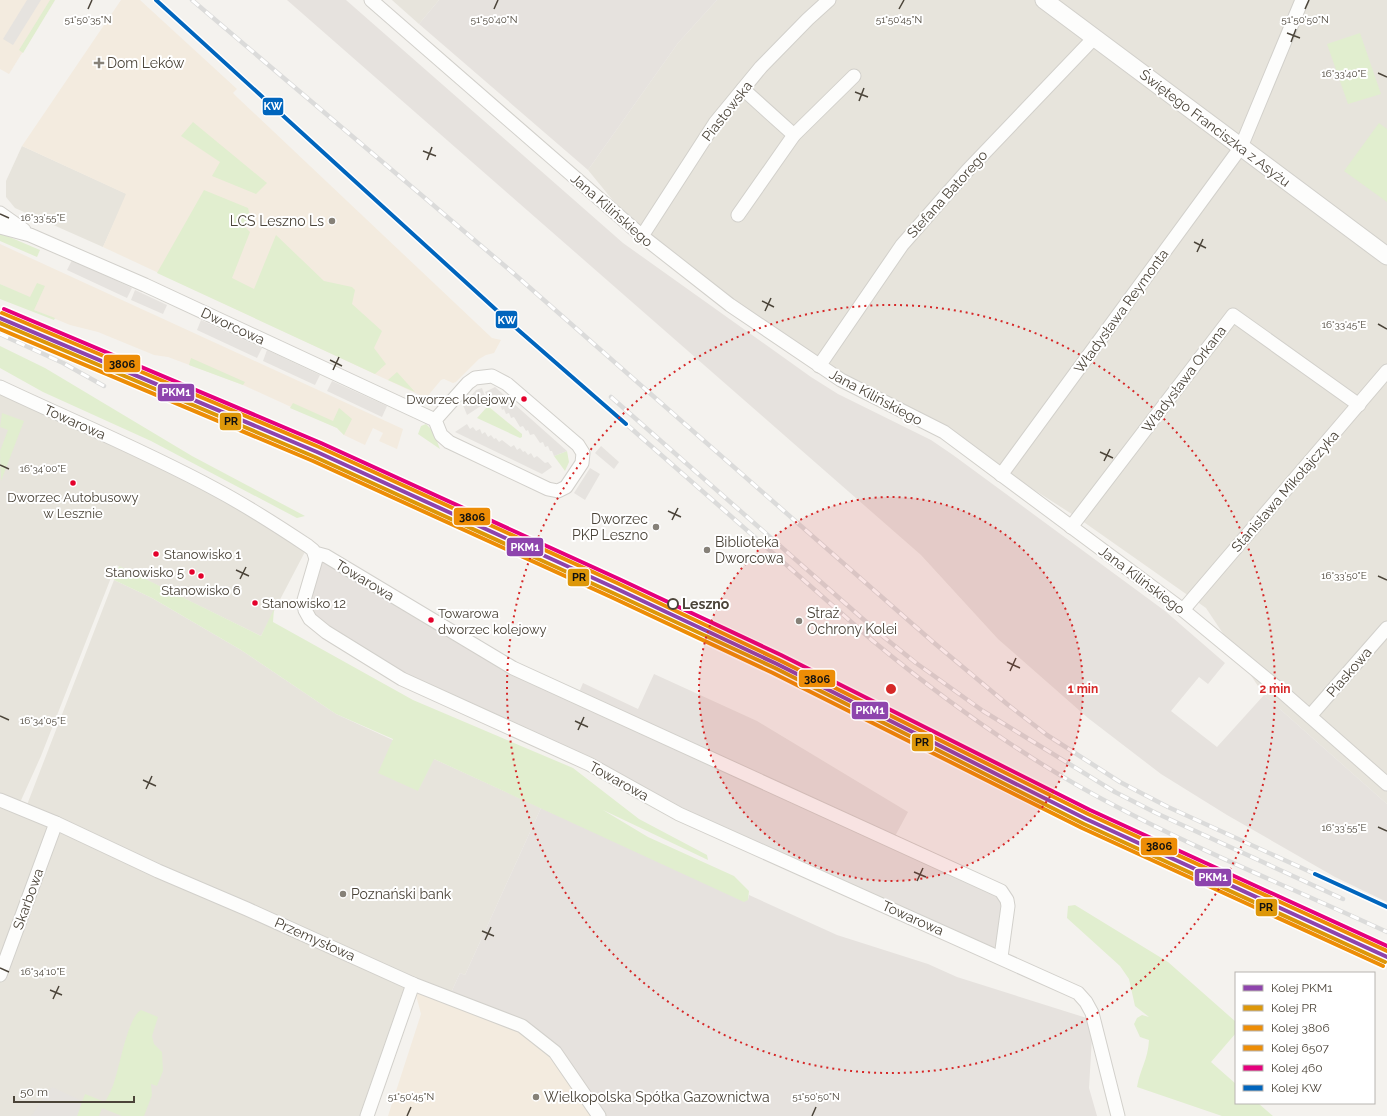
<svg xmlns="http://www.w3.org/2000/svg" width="1387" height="1116" font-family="Raleway,sans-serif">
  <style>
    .residential { fill: #e7e4dc }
    .commercial { fill: #f3ebdf }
    .industrial { fill: #e6e2de }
    .green { fill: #e1eecf }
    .parking { fill: #e6e3df }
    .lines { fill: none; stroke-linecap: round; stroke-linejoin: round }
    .minor-casing { stroke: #d2d0cb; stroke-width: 15 }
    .tertiary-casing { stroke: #d2d0cb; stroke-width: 19 }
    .minor { stroke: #fdfdfc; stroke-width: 13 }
    .tertiary { stroke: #fdfdfc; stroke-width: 17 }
    .rail-casing { stroke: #dbdbda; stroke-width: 4.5 }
    .rail { stroke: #fff; stroke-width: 3; stroke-dasharray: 9; stroke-linecap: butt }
    .rail-1-casing { stroke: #fff; stroke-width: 7 }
    .rail-2-casing { stroke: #fff; stroke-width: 7 }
    .rail-3-casing { stroke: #fff; stroke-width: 7 }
    .rail-4-casing { stroke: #fff; stroke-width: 7 }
    .rail-5-casing { stroke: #fff; stroke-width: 7 }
    .rail-6-casing { stroke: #fff; stroke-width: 7 }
    .rail-1 { stroke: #8e44ad; stroke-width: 4 }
    .rail-2 { stroke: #dd9709; stroke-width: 4 }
    .rail-3 { stroke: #ed8d06; stroke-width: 4 }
    .rail-4 { stroke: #ed8d06; stroke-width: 4 }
    .rail-5 { stroke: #e5007d; stroke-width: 4 }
    .rail-6 { stroke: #0065bd; stroke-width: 4 }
    .ticks { fill: none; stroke: #4b4439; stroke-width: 1.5 }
    .ring { fill: none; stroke: #d62828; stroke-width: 2; stroke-dasharray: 2 4 }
    .poi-dot { fill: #868178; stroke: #fff; stroke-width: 1.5 }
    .bus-dot { fill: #e4002b; stroke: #fff; stroke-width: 1.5 }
    .stop-dot { fill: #fff; stroke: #4b4439; stroke-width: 2 }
    .labels { text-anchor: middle; stroke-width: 4; stroke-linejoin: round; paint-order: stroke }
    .bus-label { font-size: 13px; fill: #4b4439; stroke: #fff; text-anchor: start }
    .poi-label { font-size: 14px; fill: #4b4439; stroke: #fff; text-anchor: start }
    .street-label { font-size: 14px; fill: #4b4439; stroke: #fff }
    .stop-label { font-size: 14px; font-weight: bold; fill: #4b4439; stroke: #fff; text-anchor: start }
    .ticks-label { font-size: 10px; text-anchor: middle; fill: #4b4439; stroke: #fff; stroke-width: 4; stroke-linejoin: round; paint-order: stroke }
    .centre { fill: #d62828; stroke: #fff; stroke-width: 2 }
    .ring-label { font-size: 12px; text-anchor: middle; font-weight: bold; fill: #d62828; stroke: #fff; stroke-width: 4; stroke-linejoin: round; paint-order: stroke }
    .line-badge { stroke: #fff; stroke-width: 1.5 }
    .badge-label { font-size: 11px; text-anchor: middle; font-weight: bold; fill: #fff }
    .pale-badge-label { font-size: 11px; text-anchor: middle; font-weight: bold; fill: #111 }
  </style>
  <rect width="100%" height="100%" fill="#f4f2ee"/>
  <g class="residential">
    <polygon points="392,0 439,0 419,24"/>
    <polygon points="717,0 1387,0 1387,804 1264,695 1206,608 1078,518 944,432 879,400 642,236 588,170 678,43"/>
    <polygon points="22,146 127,194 103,247 15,208 6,197 6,181"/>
    <polygon points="0,387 116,440 308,546 261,636 116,565 41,756 18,807 25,810 114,580 152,598 241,650 336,714 541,808 465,975 460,973 449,997 414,984 367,1116 0,1116"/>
  </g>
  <g class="commercial">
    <polygon points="0,0 55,0 9,74 0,69"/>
    <polygon points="121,0 140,0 237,89 233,93 238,98 492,338 501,340 494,353 486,355 479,359 456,382 453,383 444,379 441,380 426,398 103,247 126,194 22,146"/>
    <polygon points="0,244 403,429 397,449 379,441 383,433 373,428 365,445 344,435 337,428 243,385 168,357 154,355 98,332 70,325 34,310 30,298 0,284"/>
    <polygon points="413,984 522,1026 555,1052 599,1116 388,1116 421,1014"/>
  </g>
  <g class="industrial">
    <polygon points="287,0 346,0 623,243 811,377 838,394 931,440 953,455 1165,611 1225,663 1208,684 1199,677 1171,711 1217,747 1264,695 1387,804 1387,902 1335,877 1227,815 1161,774 1088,718 998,639 921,555"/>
    <polygon points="439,0 717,0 678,43 588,170 419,24"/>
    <polygon points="316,554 577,697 583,683 638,709 654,674 757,721 908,812 894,838 1004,895 1001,957 402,679 310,619 306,590"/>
    <polygon points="541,808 748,900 749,895 837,935 928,964 957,977 1093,1020 1089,1088 1097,1116 599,1116 555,1052 523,1026 449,997 460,973 465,975"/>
  </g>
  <g class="green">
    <polygon points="50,0 55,0 23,53 19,50"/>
    <polygon points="1360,33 1381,94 1348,104 1327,44"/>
    <polygon points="193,122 267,183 256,194 212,176 220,162 181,136"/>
    <polygon points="1379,123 1387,129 1387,202 1344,171"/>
    <polygon points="204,190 248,208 251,219 245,227 250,232 232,278 254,289 276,235 324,281 352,287 355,290 352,304 382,331 374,348 386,364 375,374 157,273"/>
    <polygon points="0,233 40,250 37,257 0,241"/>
    <polygon points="37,283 45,286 34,310 55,318 54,320 0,299 0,284 30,297"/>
    <polygon points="0,346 45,368 192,456 305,516 297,518 151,441 43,392 0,368"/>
    <polygon points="191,358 245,382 243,385 189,365"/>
    <polygon points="397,372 415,392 388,380"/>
    <polygon points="293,403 333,421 339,408 352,419 344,435 337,428 290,408"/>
    <polygon points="487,407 489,407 522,434 522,437 520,438 477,418"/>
    <polygon points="2,413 24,421 1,481 0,451 8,430 0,427"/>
    <polygon points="426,424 433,431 440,449 418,434 421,426"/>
    <polygon points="567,451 569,462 565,471 554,456"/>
    <polygon points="119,566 261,636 274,609 273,622 413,700 573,768 639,819 707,855 708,860 603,810 648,837 734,876 749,891 748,900 744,902 434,759 418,791 378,773 393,739 336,714 241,650 152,598 114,580"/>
    <path d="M1075,905L1168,962L1236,1022V1033L1211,1062L1236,1084V1103H1258L1273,1116H1222L1137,1087C1140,1069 1148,1060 1149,1040L1140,1037L1134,1024L1137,1018L1142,1015L1149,1017L1135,1006L1129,979L1120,966L1067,918L1068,906Z"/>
    <path d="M141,1010L158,1017L152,1036L154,1044L162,1052L163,1071L157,1086L151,1084L152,1095L144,1116H122L102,1108L99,1116H77L85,1094L105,1102C109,1095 113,1087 115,1079C120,1065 128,1017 141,1010Z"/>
  </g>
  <g class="parking">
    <polygon points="27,0 41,0 13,45 3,39"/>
    <polygon points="72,260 132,288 127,298 67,270"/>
    <polygon points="135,290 167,305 163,314 131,300"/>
    <polygon points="201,320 262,348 257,358 197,330"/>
    <polygon points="267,350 320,375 315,385 263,361"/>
    <polygon points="332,381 387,406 382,417 327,391"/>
    <polygon points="495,387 567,451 554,456 552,451 550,451 548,446 545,447 543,442 540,443 534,434 530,435 528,430 526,431 523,426 520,427 514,417 511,418 509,413 506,414 504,409 502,410 500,404 497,405 490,396 488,397 485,392"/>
    <polygon points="482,388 487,402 467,415 463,405 476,390"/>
    <polygon points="467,424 470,429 473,427 476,431 480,429 482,434 485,432 488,437 491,435 494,439 496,438 499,442 502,440 511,447 514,445 517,450 520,448 523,452 525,451 528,455 531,453 534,458 537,456 545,463 548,462 552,467 542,474 455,432"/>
    <polygon points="601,446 619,462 614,469 595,453"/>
    <polygon points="590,468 600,474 585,500 574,493"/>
    <polygon points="52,1087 82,1101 77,1116 31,1116"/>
  </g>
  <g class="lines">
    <g class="minor-casing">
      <g id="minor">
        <polyline points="371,0 642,236 730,305 841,380 944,432 1183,610 1280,690 1387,784"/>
        <polyline points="743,89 794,135"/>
        <polyline points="0,213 24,230"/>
        <polyline points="738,215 794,135 854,76"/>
        <polyline points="0,227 30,235 145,285 435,420 441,435 449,442 548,489 558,491 566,487 582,463 583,453 578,445 507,384 492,376 475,378 468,383 435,420"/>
        <polyline points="642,236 715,123 761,67 808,19 829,0"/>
        <polyline points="819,366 902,245 967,171 1094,38"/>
        <path d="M0,387C72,421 145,451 215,489C247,506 278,526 308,546L313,550L316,559L304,600L305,610L310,619L326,632L402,679L589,764L679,814L1078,993L1086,1002L1092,1013L1118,1116"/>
        <polyline points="1001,475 1241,147 1302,0"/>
        <polyline points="1071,527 1233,315 1359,405"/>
        <polyline points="315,553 326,556 513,668 1001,891 1007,900 1008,906 1001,957"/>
        <polyline points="1183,610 1387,371"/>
        <polyline points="1310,716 1387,628"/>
        <polyline points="0,800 56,823 158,871 247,909 413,984 522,1026 555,1052 599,1116"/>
        <polyline points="0,975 56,823"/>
        <polyline points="367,1116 413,984"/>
      </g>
    </g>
    <g class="tertiary-casing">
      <polyline id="tertiary" points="1044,0 1387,256"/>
    </g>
    <use href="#minor" class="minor"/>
    <use href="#tertiary" class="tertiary"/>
    <g class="rail-casing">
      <g id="rail">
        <polyline points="192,0 512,272 933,642 1007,704 1047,735 1120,782 1168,807 1315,874"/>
        <polyline points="0,334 63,363 104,386"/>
        <polyline points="611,397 880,634 916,663 983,711 1115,792 1156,813 1343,899"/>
        <path d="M626,424L873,641C949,704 1033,764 1121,809C1207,854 1298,891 1387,932"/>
      </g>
    </g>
    <use href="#rail" class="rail"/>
    <g class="rail-1-casing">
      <polyline id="rail-1" points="0,318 317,452 615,588 777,664 1086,819 1387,957"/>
    </g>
    <g class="rail-2-casing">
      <polyline id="rail-2" points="0,323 315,457 613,593 775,668 1084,824 1385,962"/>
    </g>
    <g class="rail-3-casing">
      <polyline id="rail-3" points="2,313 319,447 617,583 779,660 1088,814 1387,951"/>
    </g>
    <g class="rail-4-casing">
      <polyline id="rail-4" points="0,329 313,461 611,597 773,673 1082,828 1383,966"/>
    </g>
    <g class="rail-5-casing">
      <polyline id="rail-5" points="4,309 321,443 619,579 781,655 1090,810 1387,946"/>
    </g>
    <g class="rail-6-casing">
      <g id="rail-6">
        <polyline points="156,0 516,328 626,424"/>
        <polyline points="1315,874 1387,907"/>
      </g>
    </g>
    <use href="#rail-1" class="rail-1"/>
    <use href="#rail-2" class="rail-2"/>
    <use href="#rail-3" class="rail-3"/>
    <use href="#rail-4" class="rail-4"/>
    <use href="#rail-5" class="rail-5"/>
    <use href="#rail-6" class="rail-6"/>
  </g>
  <path class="ticks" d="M88,9L92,0M494,9L498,0M899,9L904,0M1305,9L1309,0M1287,33L1300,38M1291,42L1296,29M1378,73L1387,77M855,92L868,97M859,101L864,88M423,151L436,156M427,160L432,147M0,214L9,218M1194,242L1206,248M1197,252L1203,239M762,301L774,307M765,311L771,298M1378,324L1387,329M330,360L342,366M333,370L339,357M1100,452L1113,458M1104,461L1110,449M0,465L9,469M668,511L681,517M672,520L678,508M236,570L249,576M1378,576L1387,580M240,579L246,567M1007,662L1020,668M1010,671L1016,658M0,716L9,720M575,721L588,727M578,730L584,717M143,780L156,786M146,789L152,776M1378,827L1387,831M914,872L926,877M917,881L923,868M482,931L494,936M485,940L491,927M0,968L9,972M50,990L62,995M53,999L59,986M407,1116L411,1107M812,1116L816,1107"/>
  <circle cx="891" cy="689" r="192" fill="#d62828" fill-opacity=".12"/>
  <g class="ring">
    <circle cx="891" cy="689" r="192"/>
    <circle cx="891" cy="689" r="384"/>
  </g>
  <g class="poi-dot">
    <path d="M97 57h4v4h4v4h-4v4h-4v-4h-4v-4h4z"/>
    <circle cx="332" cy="221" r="4"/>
    <circle cx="656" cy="527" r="4"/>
    <circle cx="707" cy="550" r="4"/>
    <circle cx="799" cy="621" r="4"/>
    <circle cx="343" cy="894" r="4"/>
    <circle cx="536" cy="1097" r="4"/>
  </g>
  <g class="bus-dot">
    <circle cx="524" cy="399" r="3.5"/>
    <circle cx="73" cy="483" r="3.5"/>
    <circle cx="156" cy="554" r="3.5"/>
    <circle cx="192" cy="572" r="3.5"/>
    <circle cx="201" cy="576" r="3.5"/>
    <circle cx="255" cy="603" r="3.5"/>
    <circle cx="431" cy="620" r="3.5"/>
  </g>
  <circle class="stop-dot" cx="673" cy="604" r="5"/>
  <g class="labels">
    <g class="bus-label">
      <text x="516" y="404" text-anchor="end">Dworzec kolejowy</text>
      <text x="73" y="502" text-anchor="middle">Dworzec Autobusowy<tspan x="73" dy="16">w Lesznie</tspan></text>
      <text x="164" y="559">Stanowisko 1</text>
      <text x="184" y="577" text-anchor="end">Stanowisko 5</text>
      <text x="201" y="595" text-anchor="middle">Stanowisko 6</text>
      <text x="262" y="608">Stanowisko 12</text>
      <text x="438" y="618">Towarowa<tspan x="438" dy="16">dworzec kolejowy</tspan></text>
    </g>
    <g class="poi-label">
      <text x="107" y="68">Dom Leków</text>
      <text x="324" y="226" text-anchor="end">LCS Leszno Ls</text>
      <text x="648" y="524" text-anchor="end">Dworzec<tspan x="648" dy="16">PKP Leszno</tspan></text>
      <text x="715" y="547">Biblioteka<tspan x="715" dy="16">Dworcowa</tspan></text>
      <text x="807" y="618">Straż<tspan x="807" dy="16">Ochrony Kolei</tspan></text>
      <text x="351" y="899">Poznański bank</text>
      <text x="544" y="1102">Wielkopolska Spółka Gazownictwa</text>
    </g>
    <g class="street-label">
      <text transform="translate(727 111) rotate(-52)" y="5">Piastowska</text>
      <text transform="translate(1215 128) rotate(37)" y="5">Świętego Franciszka z Asyżu</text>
      <text transform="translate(947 194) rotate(-48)" y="5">Stefana Batorego</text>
      <text transform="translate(612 210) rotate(41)" y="5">Jana Kilińskiego</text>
      <text transform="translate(1121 311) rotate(-54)" y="5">Władysława Reymonta</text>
      <text transform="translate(233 326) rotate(25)" y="5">Dworcowa</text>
      <text transform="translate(1184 379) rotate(-53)" y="5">Władysława Orkana</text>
      <text transform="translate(876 397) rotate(28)" y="5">Jana Kilińskiego</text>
      <text transform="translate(75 422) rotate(24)" y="5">Towarowa</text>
      <text transform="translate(1285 491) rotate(-49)" y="5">Stanisława Mikołajczyka</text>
      <text transform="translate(365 580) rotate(31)" y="5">Towarowa</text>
      <text transform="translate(1142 580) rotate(37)" y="5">Jana Kilińskiego</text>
      <text transform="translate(1349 672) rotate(-49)" y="5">Piaskowa</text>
      <text transform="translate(619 781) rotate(29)" y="5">Towarowa</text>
      <text transform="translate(28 899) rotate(-70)" y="5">Skarbowa</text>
      <text transform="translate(913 918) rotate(24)" y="5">Towarowa</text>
      <text transform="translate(315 939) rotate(24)" y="5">Przemysłowa</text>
    </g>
    <g class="stop-label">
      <text x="682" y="609">Leszno</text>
    </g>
  </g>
  <g class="ticks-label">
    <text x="88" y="23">51°50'35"N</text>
    <text x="494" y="23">51°50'40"N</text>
    <text x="899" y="23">51°50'45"N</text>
    <text x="1305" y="23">51°50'50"N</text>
    <text x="1344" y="77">16°33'40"E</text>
    <text x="43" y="221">16°33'55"E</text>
    <text x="1344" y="328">16°33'45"E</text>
    <text x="43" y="472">16°34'00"E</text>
    <text x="1344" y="579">16°33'50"E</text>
    <text x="43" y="724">16°34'05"E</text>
    <text x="1344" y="831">16°33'55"E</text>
    <text x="43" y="975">16°34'10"E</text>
    <text x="411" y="1100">51°50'45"N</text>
    <text x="816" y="1100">51°50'50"N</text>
  </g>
  <circle cx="891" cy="689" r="6" class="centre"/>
  <g class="ring-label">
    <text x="1083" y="693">1 min</text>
    <text x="1275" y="693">2 min</text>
  </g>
  <g class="line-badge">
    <rect x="262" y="97" width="22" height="19" rx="4" fill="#0065bd"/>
    <rect x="495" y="310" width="23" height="19" rx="4" fill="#0065bd"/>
    <rect x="103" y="354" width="38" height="19" rx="4" fill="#ed8d06"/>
    <rect x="157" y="383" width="38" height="19" rx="4" fill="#8e44ad"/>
    <rect x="219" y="412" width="23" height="19" rx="4" fill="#dd9709"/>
    <rect x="453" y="507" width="38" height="19" rx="4" fill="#ed8d06"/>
    <rect x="506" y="537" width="38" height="20" rx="4" fill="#8e44ad"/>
    <rect x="567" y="568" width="23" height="19" rx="4" fill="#dd9709"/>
    <rect x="798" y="669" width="38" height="19" rx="4" fill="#ed8d06"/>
    <rect x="851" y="701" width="38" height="19" rx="4" fill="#8e44ad"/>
    <rect x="911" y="733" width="23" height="19" rx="4" fill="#dd9709"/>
    <rect x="1140" y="837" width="38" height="19" rx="4" fill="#ed8d06"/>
    <rect x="1194" y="868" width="38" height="19" rx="4" fill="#8e44ad"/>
    <rect x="1255" y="898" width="23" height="19" rx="4" fill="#dd9709"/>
  </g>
  <g class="badge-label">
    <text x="273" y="110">KW</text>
    <text x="507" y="324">KW</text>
    <text x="176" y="396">PKM1</text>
    <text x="525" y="551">PKM1</text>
    <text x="870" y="714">PKM1</text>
    <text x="1213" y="881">PKM1</text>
  </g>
  <g class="pale-badge-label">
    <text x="122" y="368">3806</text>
    <text x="231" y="425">PR</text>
    <text x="472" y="521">3806</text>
    <text x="579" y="581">PR</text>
    <text x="817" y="683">3806</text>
    <text x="922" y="746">PR</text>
    <text x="1159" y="850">3806</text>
    <text x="1266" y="911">PR</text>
  </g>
  <rect x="1235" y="972" width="140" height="132" fill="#ffffff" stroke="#b7b4b0"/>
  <rect x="1243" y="985" width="20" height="6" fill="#8e44ad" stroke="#b7b4b0"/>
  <text x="1271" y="992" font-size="12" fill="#4b4439">Kolej PKM1</text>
  <rect x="1243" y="1005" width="20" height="6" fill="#dd9709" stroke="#b7b4b0"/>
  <text x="1271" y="1012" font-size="12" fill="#4b4439">Kolej PR</text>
  <rect x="1243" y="1025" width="20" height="6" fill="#ed8d06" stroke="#b7b4b0"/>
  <text x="1271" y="1032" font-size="12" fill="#4b4439">Kolej 3806</text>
  <rect x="1243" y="1045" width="20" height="6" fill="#ed8d06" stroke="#b7b4b0"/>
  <text x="1271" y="1052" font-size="12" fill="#4b4439">Kolej 6507</text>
  <rect x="1243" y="1065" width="20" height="6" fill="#e5007d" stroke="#b7b4b0"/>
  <text x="1271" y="1072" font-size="12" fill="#4b4439">Kolej 460</text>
  <rect x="1243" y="1085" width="20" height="6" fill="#0065bd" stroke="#b7b4b0"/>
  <text x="1271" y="1092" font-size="12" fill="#4b4439">Kolej KW</text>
  <path d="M14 1096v6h120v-6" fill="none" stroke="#4b4439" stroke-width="2"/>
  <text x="20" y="1096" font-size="12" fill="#4b4439" stroke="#ffffff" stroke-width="3" paint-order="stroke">50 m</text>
</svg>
